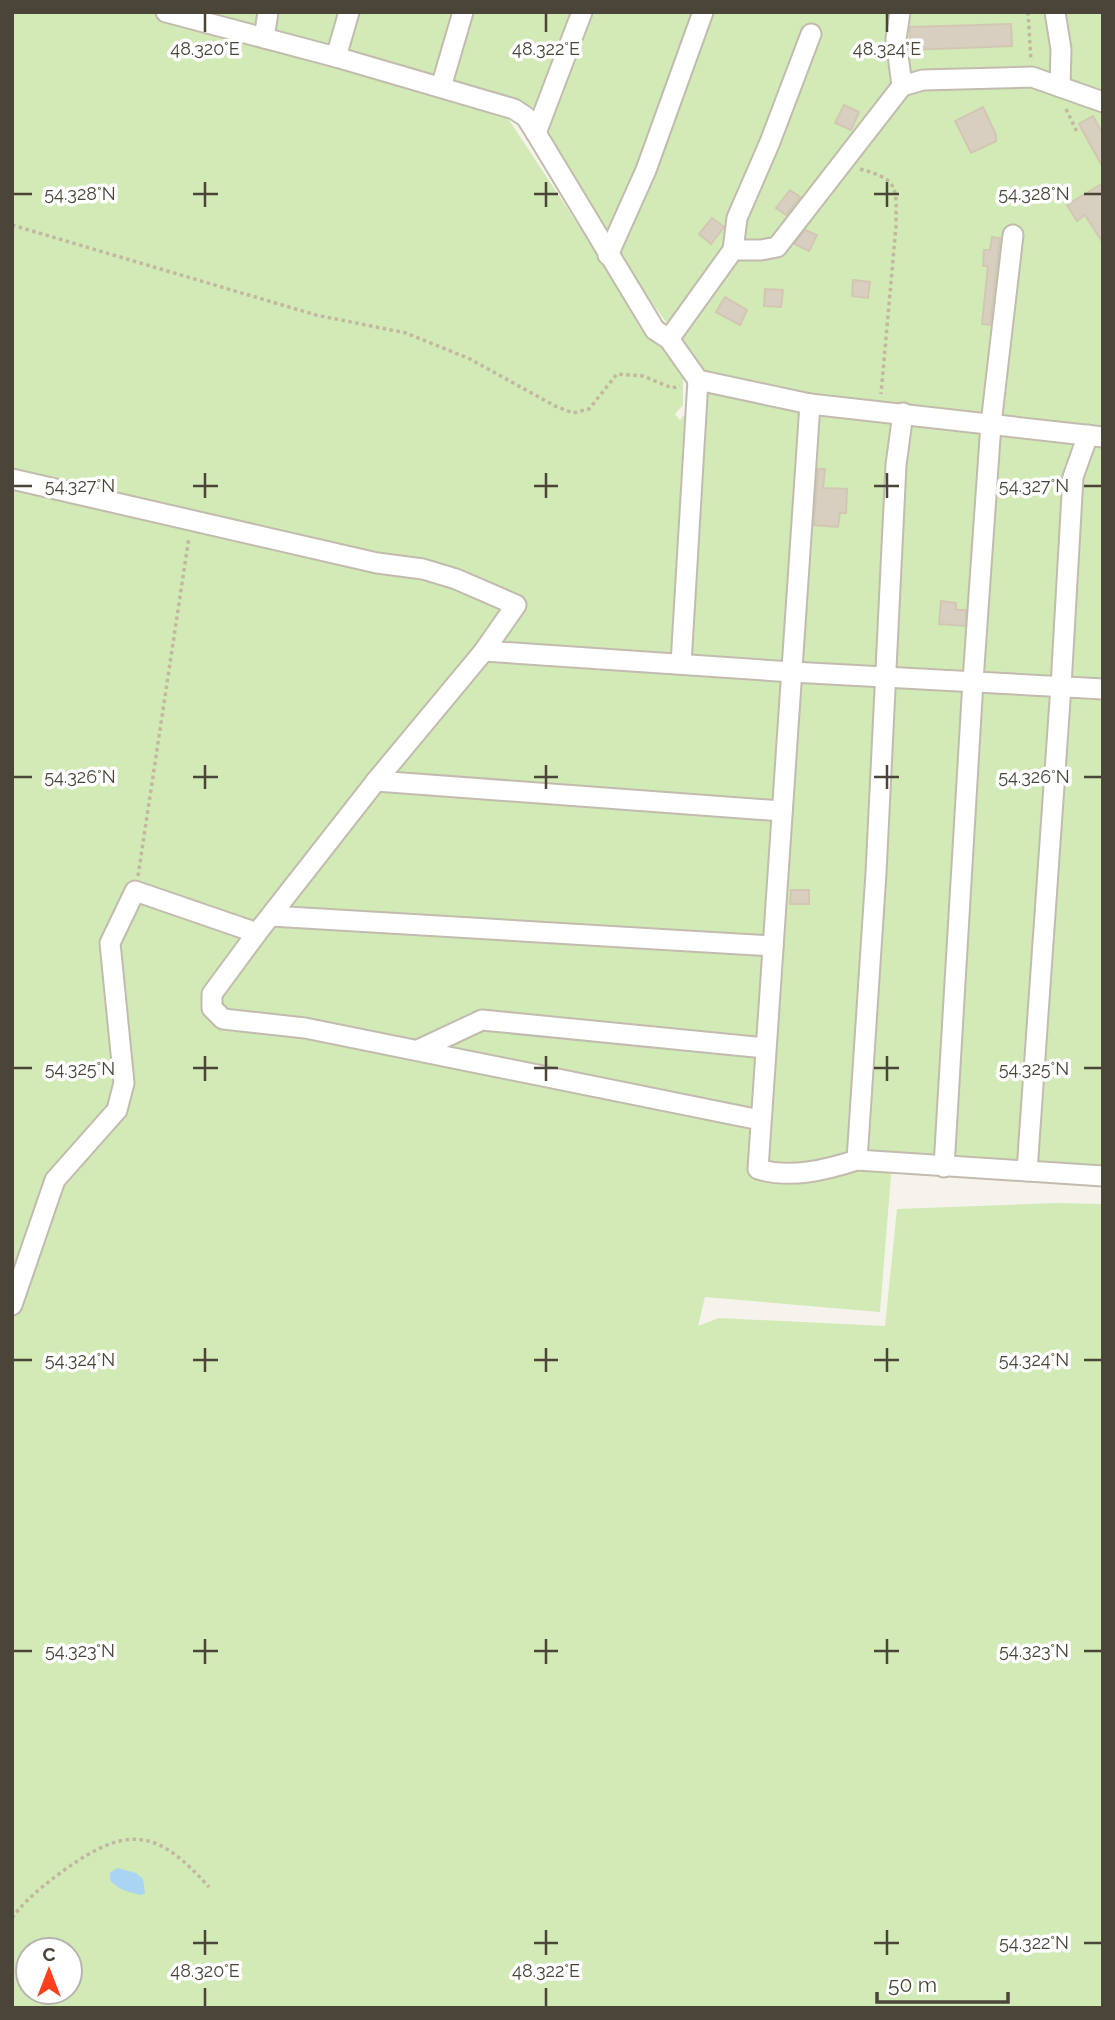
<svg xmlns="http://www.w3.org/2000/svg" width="1115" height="2020" font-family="Raleway,sans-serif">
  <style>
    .green { fill: #d2eab5; fill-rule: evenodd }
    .water { fill: #a9d4f2 }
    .building { fill: #d8cfc1; stroke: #d3c7b4; stroke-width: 2 }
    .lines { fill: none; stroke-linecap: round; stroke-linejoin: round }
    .minor-casing { stroke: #c2bbae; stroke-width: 23 }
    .path { stroke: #c4b79f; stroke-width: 3.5; stroke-dasharray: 3.5 3.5; stroke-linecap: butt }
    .minor { stroke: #fff; stroke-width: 19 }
    .ticks { fill: none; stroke: #4b4439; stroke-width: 2.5 }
    .ticks-label { font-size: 18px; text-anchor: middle; fill: #4b4439; stroke: #fff; stroke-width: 7; stroke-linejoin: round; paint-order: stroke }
  </style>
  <rect width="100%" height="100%" fill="#f6f3ec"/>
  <path class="green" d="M12,12H1103V1174L892,1163L880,1312L705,1297L698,1326L719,1318L885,1326L897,1209L1057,1203L1103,1204V2008H12ZM344,53L537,108L544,128L628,269L688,353V410L680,420L675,414L683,405V371L635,311L505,114ZM28,1950H70V1992H28Z"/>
  <path class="water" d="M117,1868L136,1873L143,1879L145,1893L142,1895C130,1893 117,1889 110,1880V1873Z"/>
  <g class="building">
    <polygon points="1011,24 1012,46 910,50 910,27"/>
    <polygon points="844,105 859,112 851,130 835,123"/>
    <polygon points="983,107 996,135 996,141 971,153 955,121"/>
    <polygon points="1093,116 1103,134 1103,168 1079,124"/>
    <polygon points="1103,183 1103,243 1085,215 1077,221 1067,205"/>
    <polygon points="790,190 800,197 786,215 776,208"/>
    <polygon points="712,218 724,227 711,244 699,234"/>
    <polygon points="805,230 817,235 809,251 794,244"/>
    <polygon points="992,237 1000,238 990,325 982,324 988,266 983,266 984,250 990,250"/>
    <polygon points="853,280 870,282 868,298 852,296"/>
    <polygon points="765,289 783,290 781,307 764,306"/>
    <polygon points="725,297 747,310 740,325 716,312"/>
    <polygon points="818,469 825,469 823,488 847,489 846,513 840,513 838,527 814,525"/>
    <polygon points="941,601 956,603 956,610 966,610 965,626 939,624"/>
    <polygon points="791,890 809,890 809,904 790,904"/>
  </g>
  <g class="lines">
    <g class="minor-casing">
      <g id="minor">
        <polyline points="166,12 336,57 514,109 526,117 536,133 655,330 669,339 733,250 761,250 777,247 902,86 923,80 1032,77 1103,102"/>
        <polyline points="900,12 896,39 902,86"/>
        <polyline points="1055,12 1061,49 1060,87"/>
        <polyline points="264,38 268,12"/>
        <polyline points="336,57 349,12"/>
        <polyline points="441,87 463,12"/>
        <polyline points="536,133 582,12"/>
        <polyline points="733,250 737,218 770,142 811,34"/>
        <polyline points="608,255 646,170 703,12"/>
        <polyline points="669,339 698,380 810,404 1103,437"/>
        <path d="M810,404L758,1169C790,1179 826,1170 857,1160L1103,1176"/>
        <polyline points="12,479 377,563 423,569 456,579 516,605 484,651 792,672 1103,689"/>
        <polyline points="681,664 698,380"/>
        <polyline points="376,781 782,811"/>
        <polyline points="271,916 773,946"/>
        <polyline points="257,933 212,994 212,1008 223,1019 305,1028 760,1120"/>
        <polyline points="418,1050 482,1020 765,1048"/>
        <polyline points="857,1160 876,873 896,465 903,413"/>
        <polyline points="944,1167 973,681 991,424 1013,235"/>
        <polyline points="1027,1171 1061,686 1073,477 1088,435"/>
        <polyline points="12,1305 55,1180 117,1110 124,1083 110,943 135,891 257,933 376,781 484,651"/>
      </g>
    </g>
    <g class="path">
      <polyline points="1028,12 1031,61"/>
      <polyline points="1066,109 1077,132"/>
      <path d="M860,169C900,180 896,187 896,226L881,394"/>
      <polyline points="12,225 316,315 406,333 470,359 555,406 573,413 589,409 617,374 643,376 672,388 680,386"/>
      <polyline points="138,876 189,537"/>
      <path d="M12,1918C26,1899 44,1885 63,1871C128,1824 157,1829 209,1887"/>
    </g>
    <use href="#minor" class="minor"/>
  </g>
  <path class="ticks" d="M205,14V32M546,14V32M887,14V32M205,182V207M546,182V207M887,182V207M14,194H32M193,194H218M534,194H558M874,194H899M1084,194H1101M205,473V498M546,473V498M887,473V498M14,486H32M193,486H218M534,486H558M874,486H899M1084,486H1101M205,765V789M546,765V789M887,765V789M14,777H32M193,777H218M534,777H558M874,777H899M1084,777H1101M205,1056V1081M546,1056V1081M887,1056V1081M14,1068H32M193,1068H218M534,1068H558M874,1068H899M1084,1068H1101M205,1348V1372M546,1348V1372M887,1348V1372M14,1360H32M193,1360H218M534,1360H558M874,1360H899M1084,1360H1101M205,1639V1664M546,1639V1664M887,1639V1664M14,1651H32M193,1651H218M534,1651H558M874,1651H899M1084,1651H1101M205,1930V1955M546,1930V1955M887,1930V1955M193,1943H218M534,1943H558M874,1943H899M1084,1943H1101M205,1988V2006M546,1988V2006"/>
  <g class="ticks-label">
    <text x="205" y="55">48.320°E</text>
    <text x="546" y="55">48.322°E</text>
    <text x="887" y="55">48.324°E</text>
    <text x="80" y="200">54.328°N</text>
    <text x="1034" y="200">54.328°N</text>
    <text x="80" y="492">54.327°N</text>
    <text x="1034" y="492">54.327°N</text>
    <text x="80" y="783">54.326°N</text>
    <text x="1034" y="783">54.326°N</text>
    <text x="80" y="1075">54.325°N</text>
    <text x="1034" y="1075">54.325°N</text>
    <text x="80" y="1366">54.324°N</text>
    <text x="1034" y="1366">54.324°N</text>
    <text x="80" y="1657">54.323°N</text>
    <text x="1034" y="1657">54.323°N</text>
    <text x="1034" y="1949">54.322°N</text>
    <text x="205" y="1977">48.320°E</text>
    <text x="546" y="1977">48.322°E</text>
  </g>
  <rect width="1115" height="2020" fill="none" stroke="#4b4439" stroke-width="28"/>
  <g transform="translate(49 1971)"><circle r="33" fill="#ffffff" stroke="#b7b4b0" stroke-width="2"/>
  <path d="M0-5L12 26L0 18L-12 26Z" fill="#fc3f1d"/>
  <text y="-10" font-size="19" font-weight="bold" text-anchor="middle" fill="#4b4439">С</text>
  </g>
  <path d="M877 1992v10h131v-10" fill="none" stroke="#4b4439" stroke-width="3.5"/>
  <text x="888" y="1992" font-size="21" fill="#4b4439" stroke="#ffffff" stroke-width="5" paint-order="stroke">50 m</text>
</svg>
